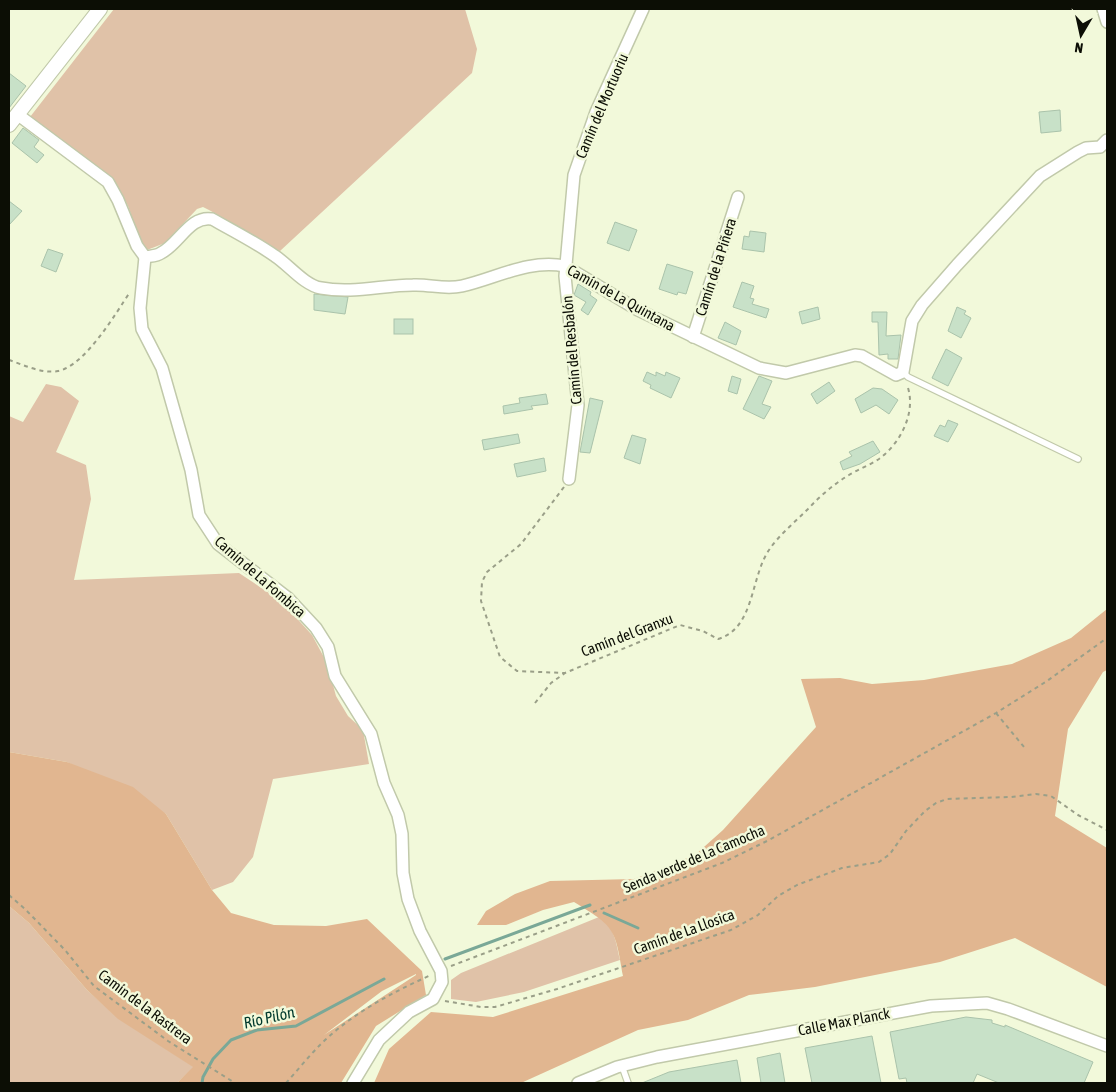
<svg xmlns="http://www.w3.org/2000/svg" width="1116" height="1092" font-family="'Asap Condensed',sans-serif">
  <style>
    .green { fill: #e0c2a8 }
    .forest { fill: #e1b690; fill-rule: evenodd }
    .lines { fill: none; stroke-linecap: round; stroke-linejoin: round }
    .stream { stroke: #7aa897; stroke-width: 3 }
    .building { fill: #c8e1c8; stroke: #aac3ab }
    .service-casing { stroke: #c1c9aa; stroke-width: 8 }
    .minor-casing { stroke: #c1c9aa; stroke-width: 14 }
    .tertiary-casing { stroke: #c1c9aa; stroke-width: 16 }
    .path { stroke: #9a9f88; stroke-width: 2; stroke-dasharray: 4 4; stroke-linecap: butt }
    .service { stroke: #fff; stroke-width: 5.5 }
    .minor { stroke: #fff; stroke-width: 11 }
    .tertiary { stroke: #fff; stroke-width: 14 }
    .labels { text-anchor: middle; stroke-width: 5; stroke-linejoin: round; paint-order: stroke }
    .street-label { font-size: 15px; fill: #0c0e05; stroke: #f2f9da }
    .water-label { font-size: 16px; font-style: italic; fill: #00392d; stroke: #f2f9da }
  </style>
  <rect width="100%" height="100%" fill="#f2f9da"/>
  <g class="green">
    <path d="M114,9H465L477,49L472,73L280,251C252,239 230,220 203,207L197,209L165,243L147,250L140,240L128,206L116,183L30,117Z"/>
    <polygon points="46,384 61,387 79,401 56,452 86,465 91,499 74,580 239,573 281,601 312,635 327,663 336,696 348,716 363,730 369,764 273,779 253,857 233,882 212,890 166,814 67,762 9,752 9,416 23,422"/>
    <polygon points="9,906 29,923 87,990 118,1018 194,1067 177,1083 9,1083"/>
    <path d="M599,917C615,927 616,943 620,960L524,992L476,1002L451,999V980L461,973Z"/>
  </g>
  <g class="forest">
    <path d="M1107,609V670L1103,672L1068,729L1055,816L1107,848V987L1015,938L940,962L815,987L749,995L688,1020L638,1030L521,1083H374L389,1049L431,1012L493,1017L623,976C615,928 615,927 574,902L543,910L506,925H477L486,911L515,894L550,881L634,879L695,855L723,830L816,727L801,679L840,678L872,684L924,680L1012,664L1071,638Z"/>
    <path d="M9,752L67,762L133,787L166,814L212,890L231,913L274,925L326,926L367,919L422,971L426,995L376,1026L341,1083H177L193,1067L118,1019L87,990L29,923L9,906ZM416,974V975L324,1035L382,991Z"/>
  </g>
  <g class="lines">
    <g class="stream">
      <polyline points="604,913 638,928"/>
      <polyline points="445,959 590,905"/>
      <polyline points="202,1083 203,1077 213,1059 231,1040 257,1030 296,1026 384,979"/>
    </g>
  </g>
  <g class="building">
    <polygon points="9,73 26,86 9,108"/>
    <polygon points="1060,110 1061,131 1041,133 1039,112"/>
    <polygon points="23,128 39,140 34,147 44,155 37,163 12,143"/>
    <polygon points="9,201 22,211 9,225"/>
    <polygon points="615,222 637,230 629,251 607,243"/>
    <polygon points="750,231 766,233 764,252 742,249 744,236 749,237"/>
    <polygon points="48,249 63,254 56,272 41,266"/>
    <polygon points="667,264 693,272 686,294 678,292 677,295 659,289"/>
    <polygon points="742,282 754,286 750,298 754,299 752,304 769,309 766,318 733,307"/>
    <polygon points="578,284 591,292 590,295 597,300 588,315 581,310 586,302 574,295"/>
    <polygon points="314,294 348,297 345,314 314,310"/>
    <polygon points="818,307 820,319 802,324 799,312"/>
    <polygon points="957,307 966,311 964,314 971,318 961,338 948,331"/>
    <polygon points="872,312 887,312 886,336 901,335 898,359 888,359 888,354 879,355 878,322 872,322"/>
    <rect x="394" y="319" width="19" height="15"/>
    <polygon points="725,322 741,331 736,345 718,338"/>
    <polygon points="946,349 962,358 948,386 932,378"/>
    <polygon points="647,372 656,376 656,372 665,376 666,372 680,378 671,398 650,388 651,385 643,381"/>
    <polygon points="732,376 741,379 737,394 728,391"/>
    <polygon points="759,376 772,381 762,404 771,407 764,419 743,409"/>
    <polygon points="829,382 835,391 817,404 811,394"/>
    <polygon points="873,388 882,389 898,400 889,414 876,405 861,413 855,399"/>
    <polygon points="546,394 548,404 531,406 533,409 504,414 503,406 520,403 519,398"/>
    <polygon points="590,398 603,401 590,453 580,452"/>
    <polygon points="948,420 958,424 948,442 934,436 940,425 945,427"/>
    <polygon points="518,434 520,443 484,450 482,440"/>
    <polygon points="632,435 646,439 640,464 624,458"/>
    <polygon points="873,441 880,452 860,464 843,470 840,462 852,456 849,452"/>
    <polygon points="544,458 546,471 517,477 514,464"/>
    <polygon points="966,1017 992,1020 992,1023 1005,1027 1005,1025 1093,1062 1084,1083 999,1083 977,1074 973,1083 907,1083 906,1078 899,1079 890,1032"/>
    <polygon points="872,1036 881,1083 812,1083 805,1048"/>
    <polygon points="780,1053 785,1083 761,1083 757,1058"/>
    <polygon points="737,1060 741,1083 642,1083 669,1072"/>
  </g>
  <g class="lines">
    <g class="service-casing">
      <g id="service">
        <polyline points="903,372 908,377 1078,459"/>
        <polyline points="622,1066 628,1083"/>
      </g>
    </g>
    <g class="minor-casing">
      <g id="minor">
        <polyline points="1103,9 1107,22"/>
        <polyline points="17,114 108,182 118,200 137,246 145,257"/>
        <path d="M145,257C151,256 157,256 161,253C179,244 190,215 212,219C233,231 255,242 275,256C289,265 304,285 321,288C352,294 383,285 413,285C430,284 444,290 462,286C497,278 528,259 565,266L638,310L759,368L786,373L855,355L862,356L896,375L903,372L912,321L922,305L957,265L1040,176L1078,152L1086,148L1100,147L1107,140"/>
        <polyline points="145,257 140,308 142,329 162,368 191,470 199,515 218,544 288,598 316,628 328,647 335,676 371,734 384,783 398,815 402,834 403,873 408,899 420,931 441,971 442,982 433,999 409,1012 379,1040 353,1083"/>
        <polyline points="693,337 738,197"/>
        <polyline points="569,479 578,405 565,276 574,175 596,112 643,9"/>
        <polyline points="578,1083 617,1067 657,1057 931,1006 987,1003 1008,1009 1107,1046"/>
      </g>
    </g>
    <g class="tertiary-casing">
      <polyline id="tertiary" points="9,125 100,9"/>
    </g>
    <g class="path">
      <path d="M9,360C24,365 42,374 58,371C85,366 116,313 130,292"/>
      <polyline points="564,487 521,544 487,572 482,582 481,601 500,657 517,671 565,673"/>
      <path d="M535,703L551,683L565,673L680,625L703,631L718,639C755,628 750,578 769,550C779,535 795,522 808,509C820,496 834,484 849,475C859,469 870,465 879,459C901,443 917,411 907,385"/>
      <polyline points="996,713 1024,747"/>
      <polyline points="9,895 25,909 65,950 94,986 168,1041 235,1083"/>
      <polyline points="451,966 722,863 769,840 996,713 1047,681 1107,638"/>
      <polyline points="445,1001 481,1007 495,1007 557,989 731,930 758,915 778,896 797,885 842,868 879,862 890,854 906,831 925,811 936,803 947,799 1011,797 1036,794 1051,796 1078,815 1107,830"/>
      <path d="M286,1083C297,1071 308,1057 320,1045C351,1014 391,993 431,975"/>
    </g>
    <use href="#service" class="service"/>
    <use href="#minor" class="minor"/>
    <use href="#tertiary" class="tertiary"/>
  </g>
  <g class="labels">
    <g class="street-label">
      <text transform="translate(602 106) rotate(-67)" y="5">Camín del Mortuoriu</text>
      <text transform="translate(716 267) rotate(-72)" y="5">Camín de la Piñera</text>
      <text transform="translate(621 298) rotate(29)" y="5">Camín de La Quintana</text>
      <text transform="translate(572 350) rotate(-95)" y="5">Camín del Resbalón</text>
      <text transform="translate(260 577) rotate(41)" y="5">Camín de La Fombica</text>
      <text transform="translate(627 635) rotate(-21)" y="5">Camín del Granxu</text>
      <text transform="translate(694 859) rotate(-23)" y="5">Senda verde de La Camocha</text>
      <text transform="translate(684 932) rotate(-20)" y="5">Camín de La Llosica</text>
      <text transform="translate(145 1007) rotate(37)" y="5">Camín de la Rastrera</text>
      <text transform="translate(844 1022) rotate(-11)" y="5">Calle Max Planck</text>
    </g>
    <g class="water-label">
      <text transform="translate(269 1017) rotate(-13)" y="6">Río Pilón</text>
    </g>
  </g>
  <rect width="1116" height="1092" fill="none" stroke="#0c0e05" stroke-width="20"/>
  <g transform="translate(1081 35) rotate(189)" stroke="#f2f9da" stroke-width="4" paint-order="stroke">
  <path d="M0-4L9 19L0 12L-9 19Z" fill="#0c0e05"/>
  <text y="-8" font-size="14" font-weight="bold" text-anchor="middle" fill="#0c0e05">N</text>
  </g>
</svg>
